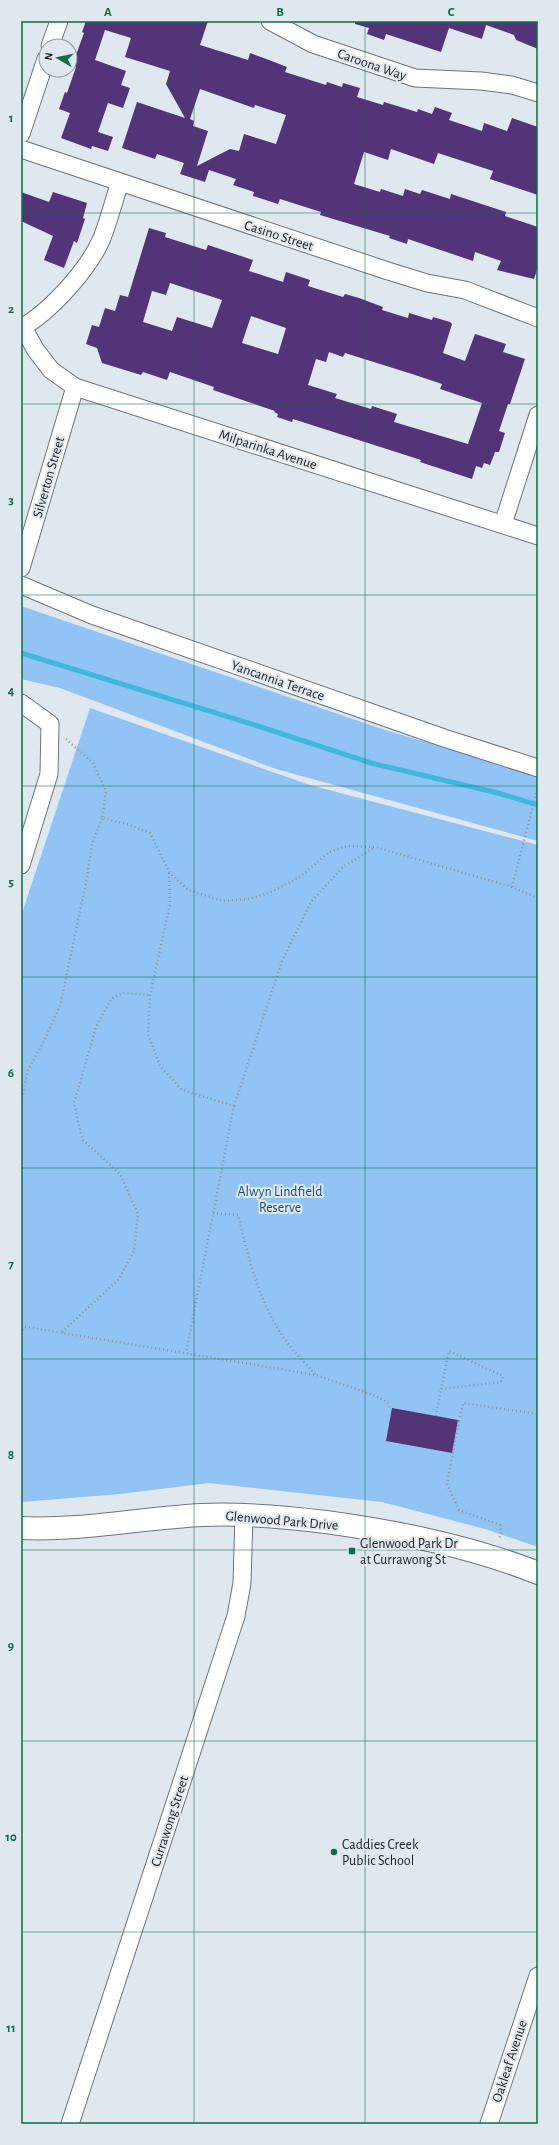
<svg xmlns="http://www.w3.org/2000/svg" width="559" height="2145" font-family="'Alegreya Sans',sans-serif">
  <style>
    .green { fill: #91c4f5 }
    .lines { fill: none; stroke-linecap: round; stroke-linejoin: round }
    .stream { stroke: #3fb8dc; stroke-width: 5 }
    .building { fill: #543479; fill-rule: evenodd }
    .street-casing { stroke: #6e757d; stroke-width: 19 }
    .secondary-casing { stroke: #6e757d; stroke-width: 24 }
    .path { stroke: #8d9399; stroke-width: 2.5; stroke-dasharray: 1 3; stroke-linecap: butt }
    .street { stroke: #fff; stroke-width: 17 }
    .secondary { stroke: #fff; stroke-width: 22 }
    .grid { fill: none; stroke: #097046; stroke-width: 1; stroke-opacity: 0.55 }
    .poi-dot { fill: #097046; stroke: #dfe7ef; stroke-width: 1.5 }
    .labels { text-anchor: middle; stroke-width: 4; stroke-linejoin: round; paint-order: stroke }
    .street-label { font-size: 14px; fill: #1e2124; stroke: #dfe7ef }
    .park-label { font-size: 14px; fill: #1a4c75; stroke: #dfe7ef }
    .poi-label { font-size: 14px; fill: #1e2124; stroke: #dfe7ef; text-anchor: start }
    .neatline { fill: none; stroke: #097046; stroke-width: 1.5 }
    .grid-label { font-size: 13px; text-anchor: middle; font-weight: bold; fill: #097046 }
  </style>
  <rect width="100%" height="100%" fill="#dfe7ef"/>
  <g class="green">
    <polygon points="21,606 385,730 480,758 538,770 538,841 276,769 60,688 21,679"/>
    <polygon points="90,708 310,785 538,845 538,1547 485,1529 382,1502 209,1483 120,1494 21,1502 21,916"/>
  </g>
  <g class="lines">
    <polyline class="stream" points="21,653 261,727 371,763 498,793 538,805"/>
  </g>
  <g class="building">
    <path d="M86,21H208L200,45L248,60L250,53L269,60L287,67L285,72L326,85L327,82L342,87L343,83L360,88L357,97L383,105L384,102L417,112L418,109L432,114L435,107L452,113L449,120L482,131L484,123L507,131L512,118L538,127V195L490,179L493,171L438,153L434,164L391,149L388,160L364,152L354,184L380,192L381,189L403,196L405,189L420,194L422,190L450,199L451,194L506,212L505,216L538,227V267L534,279L497,270L501,261L475,252L473,261L408,239L407,244L389,238L390,236L320,215L321,212L280,199L278,204L253,196L254,192L233,185L236,179L209,170L205,182L180,174L184,163L157,154L155,159L122,148L137,102L185,118L166,84L170,71L125,57L131,38L105,30L95,60L126,71L121,85L130,88L123,108L108,103L98,132L113,137L108,151L92,146L91,149L61,138L70,113L59,109L65,92L67,93L76,67L72,66L84,33L82,32ZM200,89L254,108L255,105L286,115L276,144L244,134L239,151L230,149L197,166L208,131L193,126L194,121L190,119Z"/>
    <polygon points="355,21 538,21 538,49 516,40 514,35 486,25 482,39 449,28 441,52 386,34 384,40 367,34 369,28 355,24"/>
    <polygon points="21,192 49,202 53,192 87,203 83,218 85,219 77,243 74,241 64,268 44,260 53,236 21,221"/>
    <path d="M149,228L166,233L165,237L206,250L208,245L253,260L249,271L283,282L286,272L310,280L308,286L343,297L345,294L359,298L383,307L382,310L408,318L409,313L432,320L433,317L450,322L452,324L443,353L465,361L475,334L506,344L503,352L525,359L510,404H508L499,431L505,433L499,452H495L490,465L484,463L482,468L476,466L472,479L420,462L421,460L293,419L292,422L277,417L278,414L274,412L275,411L213,390L214,387L170,372L167,380L143,372L141,375L102,363L97,348L86,344L92,325L99,327L105,308L115,311L120,295L128,297ZM170,283L222,300L212,328L177,317L172,331L143,322L152,291L166,295ZM251,316L286,328L278,354L242,343ZM329,352L343,357L345,353L412,374L442,384L440,389L482,403L468,444L394,422L397,414L372,406L371,409L335,398L337,394L308,385L316,359L326,362Z"/>
    <polygon points="392,1408 458,1420 452,1453 386,1441"/>
  </g>
  <g class="lines">
    <g class="street-casing">
      <g id="street">
        <polyline points="270,21 313,44 415,78 481,81 512,85 538,93"/>
        <polyline points="50,46 59,21"/>
        <polyline points="21,134 46,59"/>
        <polyline points="21,149 388,271 427,283 465,290 538,318"/>
        <polyline points="23,327 35,349 51,370 75,387 538,536"/>
        <path d="M21,328C50,312 89,269 102,238C109,220 114,200 120,182"/>
        <polyline points="503,524 538,415"/>
        <polyline points="21,568 75,387"/>
        <polyline points="21,585 92,615 444,738 538,768"/>
        <polyline points="21,703 50,724 49,774 21,865"/>
        <polyline points="70,2124 236,1616 242,1583 244,1515"/>
        <polyline points="489,2124 538,1976"/>
      </g>
    </g>
    <g class="secondary-casing">
      <path id="secondary" d="M21,1528C81,1531 142,1518 202,1515C244,1513 285,1517 326,1522C398,1532 470,1546 538,1573"/>
    </g>
    <g class="path">
      <polyline points="66,739 93,763 106,791 102,818 127,824 150,833 169,872 188,890 223,901 249,899 269,893 300,877 329,852 348,846 375,847 509,886 538,898"/>
      <polyline points="169,873 170,904 150,995 148,1034 160,1066 182,1090 234,1106 186,1353"/>
      <polyline points="512,887 538,786"/>
      <polyline points="21,1102 28,1070 44,1041 60,1006 87,878 92,844 102,818"/>
      <polyline points="234,1106 282,961 311,902 343,867 375,847"/>
      <path d="M213,1213L238,1215C248,1256 259,1303 284,1338C293,1351 305,1363 316,1375"/>
      <polyline points="21,1326 316,1375 376,1396 387,1402 391,1410"/>
      <polyline points="62,1332 119,1279 134,1251 138,1214 120,1174 82,1139 74,1103 96,1027 111,999 123,993 150,995"/>
      <polyline points="21,1334 23,1327"/>
      <polyline points="436,1416 441,1389 501,1382 503,1376 449,1351 441,1389"/>
      <polyline points="459,1421 447,1484 459,1510 500,1525 501,1533 499,1540"/>
      <polyline points="459,1421 463,1403 538,1414"/>
    </g>
    <use href="#street" class="street"/>
    <use href="#secondary" class="secondary"/>
  </g>
  <path class="grid" d="M194,21V2124M365,21V2124M21,213H538M21,404H538M21,595H538M21,786H538M21,977H538M21,1168H538M21,1359H538M21,1550H538M21,1741H538M21,1932H538"/>
  <g class="poi-dot">
    <rect x="348" y="1547" width="8" height="8" rx="2"/>
    <circle cx="334" cy="1852" r="4"/>
  </g>
  <g class="labels">
    <g class="street-label">
      <text transform="translate(372 64) rotate(19)" y="5">Caroona Way</text>
      <text transform="translate(279 235) rotate(18)" y="5">Casino Street</text>
      <text transform="translate(268 449) rotate(18)" y="5">Milparinka Avenue</text>
      <text transform="translate(48 477) rotate(-74)" y="5">Silverton Street</text>
      <text transform="translate(278 680) rotate(19)" y="5">Yancannia Terrace</text>
      <text transform="translate(282 1520) rotate(5)" y="5">Glenwood Park Drive</text>
      <text transform="translate(169 1821) rotate(-72)" y="5">Currawong Street</text>
      <text transform="translate(509 2061) rotate(-72)" y="5">Oakleaf Avenue</text>
    </g>
    <g class="park-label">
      <text x="280" y="1196">Alwyn Lindfield<tspan x="280" dy="16">Reserve</tspan></text>
    </g>
    <g class="poi-label">
      <text x="360" y="1548">Glenwood Park Dr<tspan x="360" dy="16">at Currawong St</tspan></text>
      <text x="342" y="1849">Caddies Creek<tspan x="342" dy="16">Public School</tspan></text>
    </g>
  </g>
  <rect width="559" height="2145" fill="none" stroke="#dfe7ef" stroke-width="44"/>
  <g transform="translate(58 58) rotate(279)"><circle r="19" fill="#dfe7ef" stroke="#92989e"/>
  <path d="M0-3L7 15L0 10L-7 15Z" fill="#097046"/>
  <text y="-6" font-size="11" font-weight="bold" text-anchor="middle" fill="#1e2124">N</text>
  </g>
  <rect x="22" y="22" width="515" height="2101" class="neatline"/>
  <g class="grid-label">
    <text x="108" y="16">A</text>
    <text x="280" y="16">B</text>
    <text x="451" y="16">C</text>
    <text x="11" y="122">1</text>
    <text x="11" y="313">2</text>
    <text x="11" y="504">3</text>
    <text x="11" y="695">4</text>
    <text x="11" y="886">5</text>
    <text x="11" y="1077">6</text>
    <text x="11" y="1268">7</text>
    <text x="11" y="1459">8</text>
    <text x="11" y="1650">9</text>
    <text x="11" y="1841">10</text>
    <text x="11" y="2032">11</text>
  </g>
</svg>
